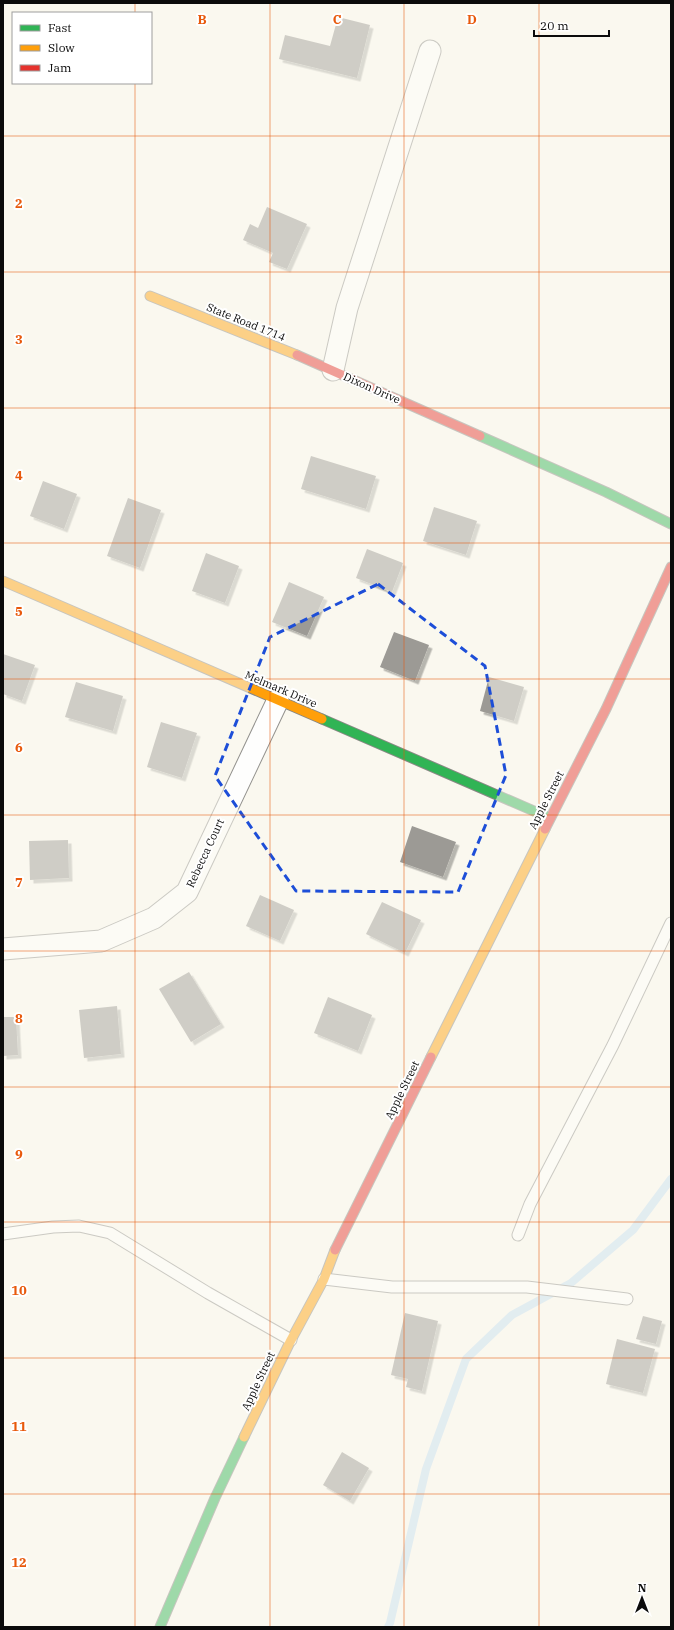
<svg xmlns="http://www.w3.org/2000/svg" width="674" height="1630" font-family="'IBM Plex Serif',serif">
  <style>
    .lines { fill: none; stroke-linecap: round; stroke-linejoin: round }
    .stream { stroke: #c6dff2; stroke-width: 8 }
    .building { fill: #9c9a95; filter: url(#shadow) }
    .lane-casing { stroke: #93928e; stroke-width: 13 }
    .street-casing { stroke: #93928e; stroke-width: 23 }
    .fast-casing { stroke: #898884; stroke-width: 11 }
    .slow-casing { stroke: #898884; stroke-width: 11 }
    .jam-casing { stroke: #898884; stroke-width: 11 }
    .lane { stroke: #fefefd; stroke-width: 11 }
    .street { stroke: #fefefd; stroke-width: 21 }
    .fast { stroke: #30b455; stroke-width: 9 }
    .slow { stroke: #ff9f0a; stroke-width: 9 }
    .jam { stroke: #e5322d; stroke-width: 9 }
    .marked { fill: none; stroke: #1d4ed8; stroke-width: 3; stroke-dasharray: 8 5; stroke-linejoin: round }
    .grid { fill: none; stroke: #e8590c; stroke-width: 1; stroke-opacity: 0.55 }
    .labels { text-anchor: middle; stroke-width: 4; stroke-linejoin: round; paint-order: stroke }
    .street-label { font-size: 11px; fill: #0b0b0b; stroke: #fff }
    .grid-label { font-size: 13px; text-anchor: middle; font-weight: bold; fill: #e8590c; stroke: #fff; stroke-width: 4; stroke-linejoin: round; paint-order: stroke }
  </style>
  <defs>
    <filter id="shadow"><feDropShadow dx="3.5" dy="3.5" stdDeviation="0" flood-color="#0004"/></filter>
  </defs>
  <rect width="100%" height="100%" fill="#faf8ef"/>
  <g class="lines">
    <polyline class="stream" points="388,1627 390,1623 426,1469 466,1359 512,1315 571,1283 633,1230 671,1179"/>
  </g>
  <g class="building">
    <polygon points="338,17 370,25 357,78 279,59 285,35 330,46"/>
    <polygon points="267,207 307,224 287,269 269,262 273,253 243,240 250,224 258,228"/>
    <polygon points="311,456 376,476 366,509 301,489"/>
    <polygon points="43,481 77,494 64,529 30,516"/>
    <polygon points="128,498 161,510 140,568 107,556"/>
    <polygon points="434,507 477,521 466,555 423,541"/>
    <polygon points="367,549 403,563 392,592 356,578"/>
    <polygon points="206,553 239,566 225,603 192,591"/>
    <polygon points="289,582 324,597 307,636 272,622"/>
    <polygon points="394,632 429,645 415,681 380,667"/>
    <polygon points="3,654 35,665 22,701 3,694"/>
    <polygon points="489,677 524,687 514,721 480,711"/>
    <polygon points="76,682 123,696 113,731 65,717"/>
    <polygon points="161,722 197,733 182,778 147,767"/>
    <polygon points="412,826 456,842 443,877 400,862"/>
    <polygon points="68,840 69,878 30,880 29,841"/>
    <polygon points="260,895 294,910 280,941 246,926"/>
    <polygon points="382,902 421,920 405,953 366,934"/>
    <polygon points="189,972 221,1024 191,1042 159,989"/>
    <polygon points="328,997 372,1015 358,1051 314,1033"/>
    <polygon points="117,1006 121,1054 84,1058 79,1010"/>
    <polygon points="3,1017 16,1017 18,1055 3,1056"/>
    <polygon points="405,1313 438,1321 422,1391 406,1387 408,1379 391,1375"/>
    <polygon points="643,1316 662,1321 656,1344 636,1339"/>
    <polygon points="617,1339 655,1349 643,1393 606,1384"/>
    <polygon points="342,1452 369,1468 350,1501 323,1485"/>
  </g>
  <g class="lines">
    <g class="lane-casing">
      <g id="lane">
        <polyline points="3,1234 53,1227 79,1226 110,1233 208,1293 291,1340"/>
        <polyline points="518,1235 530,1204 613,1045 671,923"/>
        <polyline points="324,1279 392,1287 527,1287 627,1299"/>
      </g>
    </g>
    <g class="street-casing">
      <g id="street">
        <polyline points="333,370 347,308 430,51"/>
        <polyline points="3,949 101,941 154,918 187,892 278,700"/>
      </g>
    </g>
    <g class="fast-casing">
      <g id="fast">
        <polyline points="480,436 606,492 671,524"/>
        <polyline points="322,719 550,818"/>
        <polyline points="160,1627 215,1498 244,1437"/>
      </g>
    </g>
    <g class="slow-casing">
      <g id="slow">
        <polyline points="150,296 297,355"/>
        <polyline points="3,581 322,719"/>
        <polyline points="431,1057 545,829"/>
        <polyline points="244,1437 290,1342 324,1279 335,1250"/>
      </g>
    </g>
    <g class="jam-casing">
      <g id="jam">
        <polyline points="297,355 480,436"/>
        <polyline points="545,829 606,709 671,567"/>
        <polyline points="335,1250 431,1057"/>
      </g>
    </g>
    <use href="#lane" class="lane"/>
    <use href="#street" class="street"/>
    <use href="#fast" class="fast"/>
    <use href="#slow" class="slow"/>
    <use href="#jam" class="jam"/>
  </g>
  <path d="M0 0H674V1630H0ZM378,584L485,666L506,775L458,892L296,891L215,776L270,637Z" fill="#faf8ef" fill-opacity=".55" fill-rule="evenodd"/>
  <path class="marked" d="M378,584L485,666L506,775L458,892L296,891L215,776L270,637Z"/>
  <path class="grid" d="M135,3V13M270,3V1627M404,3V1627M539,3V1627M135,83V1627M3,136H671M3,272H671M3,408H671M3,543H671M3,679H671M3,815H671M3,951H671M3,1087H671M3,1222H671M3,1358H671M3,1494H671"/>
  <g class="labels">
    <g class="street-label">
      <text transform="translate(246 322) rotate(22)" y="4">State Road 1714</text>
      <text transform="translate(372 388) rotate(24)" y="4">Dixon Drive</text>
      <text transform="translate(281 689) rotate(23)" y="4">Melmark Drive</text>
      <text transform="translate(546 800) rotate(-63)" y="4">Apple Street</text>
      <text transform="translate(205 853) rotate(-65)" y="4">Rebecca Court</text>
      <text transform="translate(402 1090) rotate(-64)" y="4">Apple Street</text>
      <text transform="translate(258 1381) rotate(-65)" y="4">Apple Street</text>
    </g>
  </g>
  <g class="grid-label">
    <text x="202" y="24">B</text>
    <text x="337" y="24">C</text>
    <text x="472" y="24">D</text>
    <text x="19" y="208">2</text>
    <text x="19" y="344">3</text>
    <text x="19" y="480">4</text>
    <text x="19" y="616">5</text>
    <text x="19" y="752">6</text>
    <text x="19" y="887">7</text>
    <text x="19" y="1023">8</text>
    <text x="19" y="1159">9</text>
    <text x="19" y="1295">10</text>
    <text x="19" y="1431">11</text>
    <text x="19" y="1567">12</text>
  </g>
  <rect width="674" height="1630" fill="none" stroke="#0b0b0b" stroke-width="8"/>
  <rect x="12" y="12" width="140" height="72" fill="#ffffff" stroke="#9d9d9d"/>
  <rect x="20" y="25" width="20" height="6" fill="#30b455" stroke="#9d9d9d"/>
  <text x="48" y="32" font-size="12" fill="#0b0b0b">Fast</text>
  <rect x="20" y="45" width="20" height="6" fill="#ff9f0a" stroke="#9d9d9d"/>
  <text x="48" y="52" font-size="12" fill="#0b0b0b">Slow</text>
  <rect x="20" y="65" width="20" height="6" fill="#e5322d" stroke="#9d9d9d"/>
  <text x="48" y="72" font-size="12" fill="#0b0b0b">Jam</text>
  <g transform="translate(642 1598)" stroke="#ffffff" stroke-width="3" paint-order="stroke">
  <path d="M0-3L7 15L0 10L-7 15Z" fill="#0b0b0b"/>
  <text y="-6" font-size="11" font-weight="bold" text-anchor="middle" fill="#0b0b0b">N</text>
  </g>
  <path d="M534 30v6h75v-6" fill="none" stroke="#0b0b0b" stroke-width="2"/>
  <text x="540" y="30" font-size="12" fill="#0b0b0b" stroke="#ffffff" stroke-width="3" paint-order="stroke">20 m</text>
</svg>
